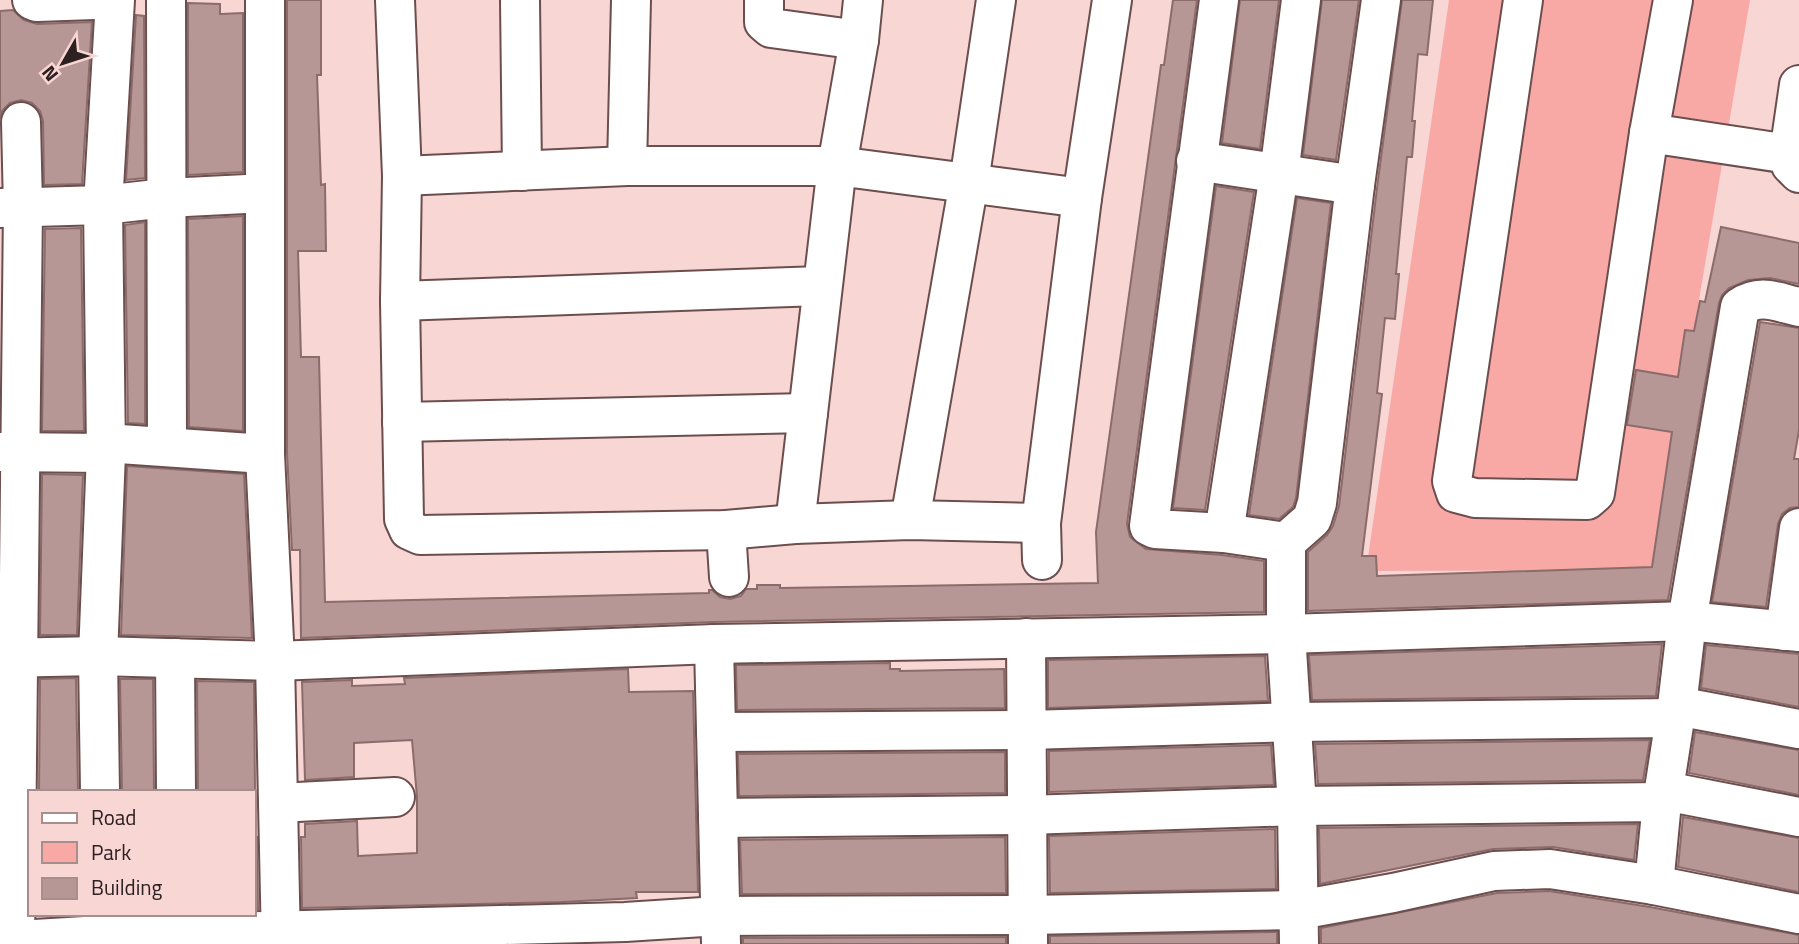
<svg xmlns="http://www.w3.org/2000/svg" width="1799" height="944" font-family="'Titillium Web',sans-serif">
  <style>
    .green { fill: #f8a9a6 }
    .building { fill: #b79795; stroke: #8a6c6b; stroke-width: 2 }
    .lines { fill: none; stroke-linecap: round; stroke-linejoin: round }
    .minor-casing { stroke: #6b4e4d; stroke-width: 42 }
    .minor { stroke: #fff; stroke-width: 38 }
  </style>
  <rect width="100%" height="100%" fill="#f8d6d4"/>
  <polygon class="green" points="1449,0 1750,0 1653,570 1366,571"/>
  <g class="building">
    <polygon points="287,0 321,0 321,75 317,75 321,185 325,184 326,251 298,251 301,357 319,357 325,602 709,593 709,590 712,590 720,597 730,599 741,596 746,589 757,589 757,585 780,585 780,588 1098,583 1096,532 1161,65 1164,65 1173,0 1197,0 1127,524 1130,537 1146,549 1222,555 1264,561 1264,612 713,622 301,638 300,550 292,550 287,453"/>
    <polygon points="1240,0 1279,0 1260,149 1222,143"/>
    <polygon points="1322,0 1359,0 1336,160 1303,155"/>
    <polygon points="1402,0 1433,0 1427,55 1418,54 1412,121 1415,121 1412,157 1407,157 1396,274 1399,274 1395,319 1385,318 1377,393 1382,394 1362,556 1376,556 1377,576 1652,567 1672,432 1627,425 1636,370 1678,377 1685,330 1694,331 1700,301 1705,302 1721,227 1799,243 1799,284 1770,278 1748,280 1729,288 1722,295 1719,303 1668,600 1308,611 1308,552 1327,535 1333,526 1339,506 1377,188"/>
    <polygon points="188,3 220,4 220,14 243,13 243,172 188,175"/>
    <polygon points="13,10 24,20 37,24 92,22 82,184 44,185 43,121 40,111 32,103 21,100 10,103 2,111 0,119 0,11"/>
    <polygon points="136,15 144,16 145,178 126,180"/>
    <polygon points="1216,186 1254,192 1205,510 1173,508"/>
    <polygon points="1297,198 1331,203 1296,498 1293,507 1279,519 1249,515"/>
    <polygon points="243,216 243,431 189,427 188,219"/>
    <polygon points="145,222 145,424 128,423 125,225"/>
    <polygon points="81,228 84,431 42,431 45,229"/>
    <polygon points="1760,322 1799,328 1799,430 1794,459 1799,459 1799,507 1790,508 1782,514 1778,524 1766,607 1712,602"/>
    <polygon points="127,466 244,474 252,638 121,635"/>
    <polygon points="42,474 83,475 77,635 40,635"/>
    <polygon points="1662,644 1656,696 1312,700 1309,655"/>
    <polygon points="1706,645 1799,654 1799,707 1701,688"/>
    <polygon points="1265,656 1268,701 1048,708 1048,660"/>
    <polygon points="890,663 890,669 900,669 900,671 1004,669 1005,708 737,710 736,665"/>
    <polygon points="628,669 629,692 693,691 698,892 636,892 637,898 562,902 302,908 301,837 305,837 305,824 357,821 358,856 417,853 417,797 412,740 354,743 354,777 305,780 302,682 352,680 352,686 405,684 404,678"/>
    <polygon points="76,678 78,792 39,792 40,679"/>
    <polygon points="120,679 153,679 154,792 122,792"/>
    <polygon points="197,681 254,682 255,792 198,792"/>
    <polygon points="1695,732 1799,750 1799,795 1689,773"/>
    <polygon points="1650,740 1643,780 1318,784 1315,744"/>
    <polygon points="1271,745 1274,785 1049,792 1049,751"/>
    <polygon points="1005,752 1005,793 739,796 738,754"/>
    <polygon points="1683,817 1799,838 1799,892 1678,867"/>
    <polygon points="1638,824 1634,860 1553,847 1493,849 1320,884 1319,828"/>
    <polygon points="1275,829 1276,889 1050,893 1049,836"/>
    <polygon points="254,837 257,837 258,909 254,909"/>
    <polygon points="1005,837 1006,893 742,894 740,840"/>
    <polygon points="1549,891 1650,907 1799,935 1799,944 1321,944 1321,928 1497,893"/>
    <polygon points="1277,932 1277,944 1050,944 1050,936"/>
    <polygon points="1006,937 1006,944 743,944 743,938"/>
  </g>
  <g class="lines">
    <g class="minor-casing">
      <g id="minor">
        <polyline points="32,0 37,2 94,0"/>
        <polyline points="166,0 167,446"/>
        <polyline points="265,0 265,454 275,661 281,944"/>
        <polyline points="395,0 402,176 400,301 404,519 409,530 420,535 726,530 795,524 910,520 1041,523"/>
        <polyline points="520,0 522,171"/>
        <polyline points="764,0 764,22 771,28 859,40"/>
        <polyline points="1219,0 1149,526 1155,529 1224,533 1286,542 1312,519 1317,503 1355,185 1381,0"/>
        <polyline points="1523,0 1452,481 1456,493 1475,498 1587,500 1595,493 1649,133 1673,0"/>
        <polyline points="1799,85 1789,154 1791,165 1799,173"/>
        <polyline points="1649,133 1789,154"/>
        <polyline points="1196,161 1355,185"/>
        <polyline points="627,166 631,0"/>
        <polyline points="402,176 627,166 837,166 1082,198"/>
        <polyline points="0,208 103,205 166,198 265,193"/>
        <polyline points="400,301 821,286"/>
        <polyline points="402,422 808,413"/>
        <polyline points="105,443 265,454"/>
        <polyline points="0,452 106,453"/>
        <polyline points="910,520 969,182 996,0"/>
        <polyline points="795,524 837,166 859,40 863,0"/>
        <polyline points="726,530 729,577"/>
        <polyline points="1224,533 1279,174 1301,0"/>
        <polyline points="1286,542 1286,634 1297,806 1299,944"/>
        <polyline points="1042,560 1041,523 1082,198 1112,0"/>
        <polyline points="1785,631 1799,528"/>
        <polyline points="1026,638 1028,944"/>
        <polyline points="714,644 721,944"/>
        <polyline points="0,658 98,656 275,661 714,644 1286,634 1687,621 1799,632"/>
        <polyline points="175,658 176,792"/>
        <polyline points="1677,706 1799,729"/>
        <polyline points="716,732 1028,730 1293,722 1676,718"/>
        <polyline points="1665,791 1799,817"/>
        <polyline points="100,792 98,656 106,453 103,205 115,0"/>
        <polyline points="278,803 395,797"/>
        <polyline points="718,818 1027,815 1297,806 1662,802"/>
        <path d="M1654,885L1662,802L1677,706L1687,621L1740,307C1761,293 1776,302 1799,307"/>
        <polyline points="0,941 102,935 625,922 719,916 1027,915 1299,910 1393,893 1494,871 1550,869 1654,885 1799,914"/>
        <polyline points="15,944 23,207 21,122"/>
      </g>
    </g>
    <use href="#minor" class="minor"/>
  </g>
  <rect x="28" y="790" width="228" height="126" fill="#f8d6d4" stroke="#a78d8c" stroke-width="2"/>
  <rect x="42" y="813" width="35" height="10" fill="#ffffff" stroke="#a78d8c" stroke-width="2"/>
  <text x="91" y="825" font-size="21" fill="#2d2020">Road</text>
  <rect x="42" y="842" width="35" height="21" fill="#f8a9a6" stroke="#a78d8c" stroke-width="2"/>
  <text x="91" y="860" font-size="21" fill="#2d2020">Park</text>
  <rect x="42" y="878" width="35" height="21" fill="#b79795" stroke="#a78d8c" stroke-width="2"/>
  <text x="91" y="895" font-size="21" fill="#2d2020">Building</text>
  <g transform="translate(63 63) rotate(231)" stroke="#f8d6d4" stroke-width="5" paint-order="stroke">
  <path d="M0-5L12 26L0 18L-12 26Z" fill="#2d2020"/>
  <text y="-10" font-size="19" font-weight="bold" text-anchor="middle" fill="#2d2020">N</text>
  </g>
</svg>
